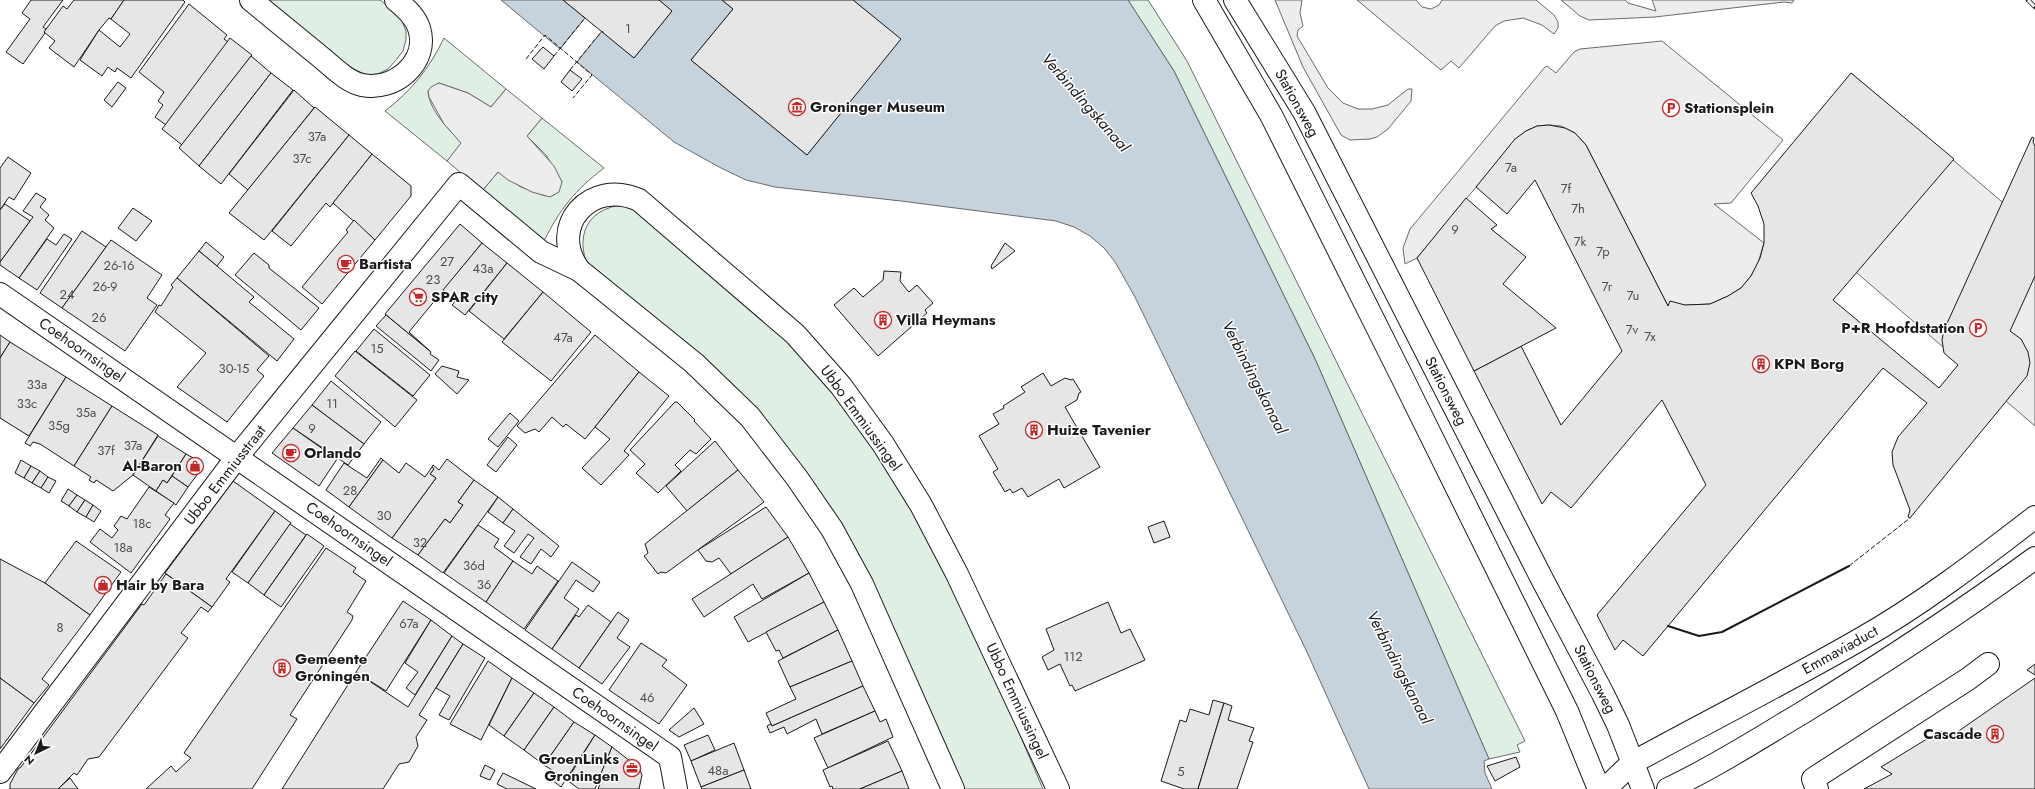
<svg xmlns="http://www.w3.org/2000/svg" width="2035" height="789" font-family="Jost,sans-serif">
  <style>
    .green { fill: #e0efe3; stroke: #6a6a6a }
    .parking { fill: #ededed; stroke: #6a6a6a }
    .water { fill: #c6d2dc; stroke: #6a6a6a }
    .building { fill: #e6e6e6; stroke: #1a1a1a }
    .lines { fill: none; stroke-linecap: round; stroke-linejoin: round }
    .minor-casing { stroke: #1a1a1a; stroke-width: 24 }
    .secondary-casing { stroke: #1a1a1a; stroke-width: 24 }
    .minor { stroke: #fff; stroke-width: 22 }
    .secondary { stroke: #fff; stroke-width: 22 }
    .rail-casing { stroke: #1a1a1a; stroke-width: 4.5 }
    .rail { stroke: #fff; stroke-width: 3; stroke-dasharray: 9; stroke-linecap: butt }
    .fence { stroke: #1a1a1a; stroke-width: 1; stroke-dasharray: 5 2; stroke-linecap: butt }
    .wall { stroke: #1a1a1a; stroke-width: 2 }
    .labels { text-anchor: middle; stroke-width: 3; stroke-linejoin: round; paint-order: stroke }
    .number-label { font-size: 13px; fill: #4d4d4d }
    .street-label { font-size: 15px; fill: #1a1a1a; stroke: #fff }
    .poi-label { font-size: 15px; font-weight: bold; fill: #1a1a1a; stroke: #fff; text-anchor: start }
    .water-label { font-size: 16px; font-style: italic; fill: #1a1a1a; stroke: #fff }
  </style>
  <rect width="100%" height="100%" fill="#fff"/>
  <g class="green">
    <polygon points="266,0 380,0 400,16 406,31 406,40 403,51 396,60 388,69 378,74 366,75 354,73"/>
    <polygon points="1128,0 1148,0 1187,61 1525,741 1517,745 1520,752 1489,759 1316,361 1174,71"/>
    <path d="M444,38L506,89L491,107L468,93L439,83L428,91C429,110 449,130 462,143L447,161L385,111C411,91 429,69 444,38Z"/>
    <path d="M542,118L604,168C575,190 560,209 544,241L482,191L498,172L521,187L545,196L562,182L546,155L527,136Z"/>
    <path d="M623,205L633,208L788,340L836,391L915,508L983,648L1043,789H964L869,578L701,356L586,261C576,231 591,208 623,205Z"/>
  </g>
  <g class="parking">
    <polygon points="1275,0 1302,0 1300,13 1303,26 1298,30 1297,36 1328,88 1343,103 1358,109 1372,109 1388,105 1408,89 1412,89 1411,101 1388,129 1377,137 1370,139 1350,140 1341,135 1303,67"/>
    <polygon points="1357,0 1416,0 1422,7 1431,9 1439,5 1442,0 1536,0 1554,15 1558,22 1558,28 1554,34 1542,25 1523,18 1504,21 1495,26 1459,68 1451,61 1441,70"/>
    <polygon points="1561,0 1625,0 1628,3 1656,11 1652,0 1794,0 1792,3 1784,2 1655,17 1589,20 1580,16"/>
    <polygon points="1662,41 1783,140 1731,203 1714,204 1764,243 1758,263 1751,276 1741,288 1728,296 1710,304 1668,306 1586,145 1575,133 1561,126 1549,125 1537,126 1526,131 1517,138 1417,258 1405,264 1403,248 1410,229 1545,67 1547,66 1556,73 1574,52 1580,49"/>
    <polygon points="1851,73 2035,230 2035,426 1779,206"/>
    <polygon points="439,83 468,93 491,107 506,89 542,118 527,136 554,166 562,182 559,192 550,197 532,192 508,180 498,172 482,191 447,161 461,143 444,124 429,97 428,91 431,87"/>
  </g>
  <g class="water">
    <polygon points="501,0 563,0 585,18 560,49"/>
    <polygon points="659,0 722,0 733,9 691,60 807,155 900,39 853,0 1128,0 1174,71 1316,361 1489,759 1484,761 1485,773 1492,789 1369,789 1306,650 1135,297 1115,262 1104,248 1090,236 1074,227 1056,221 901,201 775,187 746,180 719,167 674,142 577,62 602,31 634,58 672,11"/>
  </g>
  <g class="building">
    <polygon points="31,0 63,0 43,27 46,29 45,33 23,64 6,52 30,19 22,13"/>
    <polygon points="74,0 124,0 111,19 109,18 99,30 74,67 49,48 55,41 44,32 63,6 67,9"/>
    <polygon points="124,0 183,0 185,2 131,78 117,68 115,72 108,67 102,76 80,60 99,30 120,47 130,34 111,19"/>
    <polygon points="563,0 659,0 672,11 634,58"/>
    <polygon points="722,0 853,0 901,39 807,155 691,60 733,9"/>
    <polygon points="189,4 227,35 224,39 228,42 166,125 155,117 163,105 158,101 164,92 139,72"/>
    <polygon points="230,38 252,55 182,145 162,129"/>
    <polygon points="543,47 554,56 544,69 532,59"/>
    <polygon points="251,56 271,73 199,166 179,148"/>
    <polygon points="570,70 582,79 572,91 561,82"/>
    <polygon points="271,73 293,90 221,184 199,166"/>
    <polygon points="1851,73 1954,159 1833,300 1939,388 1958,365 1944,353 1942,340 1944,330 2032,137 2034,138 2033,142 2035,146 2035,276 2010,331 2021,339 2028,352 2030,363 2027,376 1910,518 1908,517 1910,510 1893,465 1892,452 1898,437 1927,403 1883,368 1643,656 1623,640 1615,650 1597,615 1706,485 1662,400 1571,508 1551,492 1542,504 1474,371 1521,346 1561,425 1622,351 1535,180 1507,214 1476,187 1515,139 1526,131 1537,126 1549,125 1565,128 1575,133 1586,145 1668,306 1670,301 1685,305 1710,304 1728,296 1741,288 1751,276 1760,258 1764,243 1764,224 1758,206 1751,193"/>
    <polygon points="118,82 126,88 112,107 104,100"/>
    <polygon points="294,90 314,108 248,190 229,174"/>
    <polygon points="315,107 349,135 264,240 229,213"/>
    <polygon points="349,135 372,154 330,207 326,203 291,246 272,231"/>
    <polygon points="372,154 411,186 411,196 375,240 333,203"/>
    <polygon points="8,157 31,173 14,200 9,197 0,210 0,168"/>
    <polygon points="36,193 46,199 40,207 49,215 45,220 54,228 19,278 0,265 0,262 33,217 23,211"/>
    <polygon points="1466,198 1497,225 1491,229 1526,257 1503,284 1556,328 1474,371 1417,258"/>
    <polygon points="5,204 30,221 0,262 0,210"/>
    <polygon points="133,208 152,221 136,241 118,228"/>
    <polygon points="354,220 375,240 322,304 302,287 348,232 346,230"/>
    <polygon points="460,224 482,243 409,332 431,352 385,314"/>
    <polygon points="82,231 106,247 62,308 40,293"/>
    <polygon points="64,234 72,239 37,290 19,278 47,239 56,245"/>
    <polygon points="111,240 162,275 147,298 157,305 125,351 62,308"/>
    <polygon points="206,242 224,257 217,266 199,251"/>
    <polygon points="482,243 507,263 465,315 452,305 456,300 443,290"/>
    <polygon points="1005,243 1015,251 992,269 991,266"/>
    <polygon points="199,251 254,297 249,302 294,339 277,361 177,278"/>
    <polygon points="254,253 269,265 269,268 319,308 301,330 235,275"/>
    <polygon points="507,263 543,292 504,339 469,311"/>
    <polygon points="884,271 901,272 900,281 908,291 909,292 917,285 933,303 925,310 927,313 878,356 834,305 854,288 863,297 883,280"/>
    <polygon points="177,278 269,356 257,370 264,376 227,422 177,387 206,353 155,312 159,305 161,306 173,287 171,285"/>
    <polygon points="543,292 591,332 551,381 502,342"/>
    <polygon points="386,315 431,352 430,354 439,360 431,371 376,326"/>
    <polygon points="374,329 430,375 413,396 356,351"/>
    <polygon points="0,335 10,342 0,358"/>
    <polygon points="595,335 639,372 595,427 585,439 566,424 563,427 552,417 539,432 535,429 525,433 517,426"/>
    <polygon points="10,342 66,377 29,436 0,418 0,358"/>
    <polygon points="355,351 417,400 395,427 335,376"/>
    <polygon points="442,366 459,371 457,377 469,380 457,394 435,374"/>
    <polygon points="639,372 669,396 624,451 629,455 601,485 582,468 610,439 595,427"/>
    <polygon points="1043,373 1051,386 1065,378 1071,380 1073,379 1081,392 1079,393 1077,400 1065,407 1100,467 1064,488 1059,479 1028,497 1022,488 1013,493 1010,489 1005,492 993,472 998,469 979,436 999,424 993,414 1004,408 1003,406 1025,392 1021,387"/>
    <polygon points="66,377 112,406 74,466 40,444 33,442 30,446 25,443"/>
    <polygon points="331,381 381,422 364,444 312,405"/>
    <polygon points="675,402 677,402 695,420 694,421 711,439 696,454 690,450 675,465 681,471 658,493 636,473 645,464 630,450"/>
    <polygon points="312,405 364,444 348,465 293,428"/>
    <polygon points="112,406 158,435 133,475 113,491 96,480 94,483 89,480 91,477 74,466"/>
    <polygon points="510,413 519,421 498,447 488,439"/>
    <polygon points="293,428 337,459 319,486 272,453"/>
    <polygon points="158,436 186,454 167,483 163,480 156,491 133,475"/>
    <polygon points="508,437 517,445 496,472 487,465"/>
    <polygon points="715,441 738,470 687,511 666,486"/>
    <polygon points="186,454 199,461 200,471 188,487 172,476"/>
    <polygon points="381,458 383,460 349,507 326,490 344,463 367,478"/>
    <polygon points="447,459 474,480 458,502 463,505 450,523 445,519 418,555 392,538 436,478 430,474 434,469 432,467 433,465 439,470"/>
    <polygon points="21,460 31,466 24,478 15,473"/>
    <polygon points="383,460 399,473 406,463 425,477 432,467 434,469 430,474 436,478 392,538 349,507"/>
    <polygon points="31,466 40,471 32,483 24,478"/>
    <polygon points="738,470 764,502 666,573 661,572 658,574 644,556 648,553 645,544"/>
    <polygon points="40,471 48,477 41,488 32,483"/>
    <polygon points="172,476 188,487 176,505 156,491 163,480 167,483"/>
    <polygon points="48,477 56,481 49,493 41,488"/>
    <polygon points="474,480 498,497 443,573 418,555 445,519 450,523 463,505 458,502"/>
    <polygon points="233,481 275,511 226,579 230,582 212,607 165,573"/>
    <polygon points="149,487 174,503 165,515 170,519 131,573 90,542 100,529 112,538 118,530 114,526 121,516 127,519"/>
    <polygon points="68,489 77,495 69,506 61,501"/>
    <polygon points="77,495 85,500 77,512 69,506"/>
    <polygon points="498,497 513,509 503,523 488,512"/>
    <polygon points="85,500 93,505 86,517 77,512"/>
    <polygon points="93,505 101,511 94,522 86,517"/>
    <polygon points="766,507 788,537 731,574 719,558 712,562 706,561 698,550"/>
    <polygon points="513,509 559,546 551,557 541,549 531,564 520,557 534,538 528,534 514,553 504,546 515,531 503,523"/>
    <polygon points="275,511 291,523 248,583 232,572"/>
    <polygon points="1164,521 1170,537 1154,543 1148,527"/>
    <polygon points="290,524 306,535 264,595 248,583"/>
    <polygon points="478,525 499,539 494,547 513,561 486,602 444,573"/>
    <polygon points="307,534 324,546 281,607 264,595"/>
    <polygon points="788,537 809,573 762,599 753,584 704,617 692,599"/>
    <polygon points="76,541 121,572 90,615 45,583"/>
    <polygon points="326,548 356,568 353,572 366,581 347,612 353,616 352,620 290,715 297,719 252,789 146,789 171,766 176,772 191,758 184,753"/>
    <polygon points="0,559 45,583 90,615 42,679 49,685 34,703 0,678"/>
    <polygon points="513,561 532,574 537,566 558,581 524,629 486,602"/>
    <polygon points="572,562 600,582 593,592 576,580 564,598 579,609 552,649 525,630"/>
    <polygon points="809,573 824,602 748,642 734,617"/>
    <polygon points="166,574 212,607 208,612 201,607 181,633 188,638 99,757 88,759 77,775 74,773 58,789 10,789 10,784 18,769 21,767 142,604 144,605"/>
    <polygon points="403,601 431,620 386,691 356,672"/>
    <polygon points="824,602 838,630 783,658 779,650 776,651 766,632"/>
    <polygon points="1108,602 1121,633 1130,629 1145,660 1075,691 1072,685 1070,686 1060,664 1048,670 1042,657 1054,650 1046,629"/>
    <polygon points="588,605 611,622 579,668 552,649 576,615 579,617"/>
    <polygon points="618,612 629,620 617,638 630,647 602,684 579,668"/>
    <polygon points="431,620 452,636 415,695 406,688 418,672 405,663"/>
    <polygon points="838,630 852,661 790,687 778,661"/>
    <polygon points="452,636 463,644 419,715 427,720 416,737 418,746 409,762 399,764 383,789 282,789 356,672 408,707"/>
    <polygon points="641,643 667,660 662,666 687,685 659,724 609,690"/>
    <polygon points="463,644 485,658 449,720 439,715 450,696 436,688"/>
    <polygon points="488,661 512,678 481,740 450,724"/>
    <polygon points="852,661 863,686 772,726 766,713 796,699 790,687"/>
    <polygon points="2035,664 2035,675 2027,670"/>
    <polygon points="0,678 34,703 0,749"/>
    <polygon points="512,678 534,693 504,736 489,725"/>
    <polygon points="2035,678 2035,789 1864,789 1892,774 1881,767 1940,731 1950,737"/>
    <polygon points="863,686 875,711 822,734 816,719 787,734 784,727 770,733 767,726 771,724 772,726"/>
    <polygon points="534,693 554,707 524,750 504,736"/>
    <polygon points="1213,700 1224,703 1198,789 1184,789 1161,781 1180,720 1186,722 1190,709 1209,715"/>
    <polygon points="1224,703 1232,706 1228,720 1254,728 1249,741 1253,742 1237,789 1198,789"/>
    <polygon points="554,707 574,722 544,765 524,750"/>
    <polygon points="694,708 704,724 679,737 669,730"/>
    <polygon points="875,711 880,722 886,719 893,737 828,768 814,738"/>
    <polygon points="574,722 595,735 561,787 552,780 557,773 544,765"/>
    <polygon points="595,735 612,747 595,789 579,789 567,780"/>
    <polygon points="708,735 715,750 691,761 684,745"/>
    <polygon points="888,741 902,771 860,789 833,789 832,786 830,787 823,770"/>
    <polygon points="734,743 744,770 701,787 691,761"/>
    <polygon points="612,747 639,768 642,775 639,789 598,789 600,784 597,783"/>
    <polygon points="1516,757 1520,767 1495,781 1487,766"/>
    <polygon points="485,765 495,770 490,780 480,776"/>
    <polygon points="744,770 751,789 702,789 701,787"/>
    <polygon points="902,771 909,789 860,789"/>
    <polygon points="503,773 536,789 507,789 497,784"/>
    <polygon points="70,778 78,789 58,789"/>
  </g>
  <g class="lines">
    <g class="minor-casing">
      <g id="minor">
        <path d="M251,0C273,18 295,36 317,54C331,65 345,81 362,85C394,92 430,62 419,28C415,16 405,8 396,0"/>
        <path d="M579,270C547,226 591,178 639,200L795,334L841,386L883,444L921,505L957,574L1058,789"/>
        <polyline points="0,294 670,757 676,789"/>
        <polyline points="0,772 237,457 459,184 541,252 579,270 694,363 750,417 797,478 832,529 862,584 953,789"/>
        <polyline points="1817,789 1813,779 1968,679 1988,664"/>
      </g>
    </g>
    <g class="secondary-casing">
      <g id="secondary">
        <polyline points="1204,0 1271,115 1403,379 1567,711 1599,789"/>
        <polyline points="1235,0 1304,112 1542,579 1603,694 1618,725 1643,789"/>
        <path d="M1605,789L1632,763C1707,722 1784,683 1859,640C1921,605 1978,561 2035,517"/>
        <path d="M1668,789C1715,767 1758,739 1802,713C1882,664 1960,613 2035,558"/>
      </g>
    </g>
    <use href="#minor" class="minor"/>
    <use href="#secondary" class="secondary"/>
    <g class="rail-casing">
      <polyline id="rail" points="2028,0 2035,7"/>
    </g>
    <use href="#rail" class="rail"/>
    <g class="fence">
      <polyline points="554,56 585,18 583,16"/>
      <polyline points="526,59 545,35 592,75 573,98"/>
      <polyline points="570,70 602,31 603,33"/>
      <polyline points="1849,566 1910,518"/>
    </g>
    <polyline class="wall" points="1668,626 1699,636 1722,632 1849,566"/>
  </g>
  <defs>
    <g id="museum-ring" transform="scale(0.9)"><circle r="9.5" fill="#fff" stroke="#c62828" stroke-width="1.5"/><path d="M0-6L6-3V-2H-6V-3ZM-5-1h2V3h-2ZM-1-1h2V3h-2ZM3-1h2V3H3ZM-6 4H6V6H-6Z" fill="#c62828"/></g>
    <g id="parking-ring" transform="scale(0.9)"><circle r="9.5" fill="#fff" stroke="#c62828" stroke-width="1.5"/><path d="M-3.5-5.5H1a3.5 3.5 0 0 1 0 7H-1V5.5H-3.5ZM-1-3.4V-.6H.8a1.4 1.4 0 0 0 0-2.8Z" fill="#c62828"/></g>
    <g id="cafe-ring" transform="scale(0.9)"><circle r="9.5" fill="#fff" stroke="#c62828" stroke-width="1.5"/><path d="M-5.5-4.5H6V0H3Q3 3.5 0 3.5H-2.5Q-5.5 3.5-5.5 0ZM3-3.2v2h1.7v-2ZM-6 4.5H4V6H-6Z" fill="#c62828"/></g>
    <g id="supermarket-ring" transform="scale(0.9)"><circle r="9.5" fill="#fff" stroke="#c62828" stroke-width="1.5"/><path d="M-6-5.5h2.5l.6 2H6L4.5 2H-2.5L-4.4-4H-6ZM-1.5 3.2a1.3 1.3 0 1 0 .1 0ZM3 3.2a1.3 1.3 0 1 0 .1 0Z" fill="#c62828"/></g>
    <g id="building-ring" transform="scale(0.9)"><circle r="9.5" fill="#fff" stroke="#c62828" stroke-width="1.5"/><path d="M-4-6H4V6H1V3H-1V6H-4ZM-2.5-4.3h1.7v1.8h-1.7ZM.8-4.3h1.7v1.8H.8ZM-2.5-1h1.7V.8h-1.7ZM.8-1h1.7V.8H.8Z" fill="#c62828"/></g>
    <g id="shop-ring" transform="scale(0.9)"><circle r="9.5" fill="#fff" stroke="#c62828" stroke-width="1.5"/><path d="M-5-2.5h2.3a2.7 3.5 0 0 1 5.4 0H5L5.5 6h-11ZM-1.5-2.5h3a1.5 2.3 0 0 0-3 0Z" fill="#c62828"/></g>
    <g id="office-ring" transform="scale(0.9)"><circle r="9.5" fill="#fff" stroke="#c62828" stroke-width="1.5"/><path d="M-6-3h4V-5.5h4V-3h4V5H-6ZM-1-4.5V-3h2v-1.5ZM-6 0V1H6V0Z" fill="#c62828"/></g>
  </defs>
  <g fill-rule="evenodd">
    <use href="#museum-ring" x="797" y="107"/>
    <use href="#parking-ring" x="1671" y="108"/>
    <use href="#cafe-ring" x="346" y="264"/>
    <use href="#supermarket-ring" x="418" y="297"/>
    <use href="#building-ring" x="883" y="320"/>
    <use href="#parking-ring" x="1978" y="328"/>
    <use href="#building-ring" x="1761" y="364"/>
    <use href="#building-ring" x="1034" y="430"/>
    <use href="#cafe-ring" x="291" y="453"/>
    <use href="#shop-ring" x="195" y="466"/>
    <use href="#shop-ring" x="103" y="585"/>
    <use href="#building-ring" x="282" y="668"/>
    <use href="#building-ring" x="1995" y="734"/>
    <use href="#office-ring" x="632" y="768"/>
  </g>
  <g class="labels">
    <g class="number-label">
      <text x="628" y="33">1</text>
      <text x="317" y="141">37a</text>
      <text x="302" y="163">37c</text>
      <text x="1511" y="172">7a</text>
      <text x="1566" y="193">7f</text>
      <text x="1578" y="213">7h</text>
      <text x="1455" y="234">9</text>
      <text x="1580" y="246">7k</text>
      <text x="1603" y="256">7p</text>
      <text x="447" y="266">27</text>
      <text x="119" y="270">26-16</text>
      <text x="483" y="273">43a</text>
      <text x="433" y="284">23</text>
      <text x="105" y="291">26-9</text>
      <text x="1607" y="291">7r</text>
      <text x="67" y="299">24</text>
      <text x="1633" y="300">7u</text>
      <text x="99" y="322">26</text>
      <text x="1632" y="334">7v</text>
      <text x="1650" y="341">7x</text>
      <text x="563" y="342">47a</text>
      <text x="377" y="353">15</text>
      <text x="234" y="373">30-15</text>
      <text x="37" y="389">33a</text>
      <text x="27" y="408">33c</text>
      <text x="332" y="408">11</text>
      <text x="86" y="417">35a</text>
      <text x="59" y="430">35g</text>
      <text x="312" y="433">9</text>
      <text x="133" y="450">37a</text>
      <text x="106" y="455">37f</text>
      <text x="350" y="495">28</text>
      <text x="384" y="520">30</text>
      <text x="142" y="528">18c</text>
      <text x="420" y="547">32</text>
      <text x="123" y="552">18a</text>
      <text x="474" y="570">36d</text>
      <text x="484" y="589">36</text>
      <text x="409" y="628">67a</text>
      <text x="60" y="632">8</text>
      <text x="1073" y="661">112</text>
      <text x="647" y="702">46</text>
      <text x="718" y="775">48a</text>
      <text x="1181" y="776">5</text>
    </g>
    <g class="street-label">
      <text transform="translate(1297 103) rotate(61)" y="5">Stationsweg</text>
      <text transform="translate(82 350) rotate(35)" y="5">Coehoornsingel</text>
      <text transform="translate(1446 391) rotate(63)" y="5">Stationsweg</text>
      <text transform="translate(861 418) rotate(54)" y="5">Ubbo Emmiussingel</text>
      <text transform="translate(225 475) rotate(-52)" y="5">Ubbo Emmiusstraat</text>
      <text transform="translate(349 534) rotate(35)" y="5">Coehoornsingel</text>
      <text transform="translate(1840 650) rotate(-29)" y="5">Emmaviaduct</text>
      <text transform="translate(1595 679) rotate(63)" y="5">Stationsweg</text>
      <text transform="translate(1017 701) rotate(65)" y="5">Ubbo Emmiussingel</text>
      <text transform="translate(615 719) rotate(35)" y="5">Coehoornsingel</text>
    </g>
    <g class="poi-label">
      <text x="810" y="112">Groninger Museum</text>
      <text x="1684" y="113">Stationsplein</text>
      <text x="359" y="269">Bartista</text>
      <text x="431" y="302">SPAR city</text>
      <text x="896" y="325">Villa Heymans</text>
      <text x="1965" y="333" text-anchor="end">P+R Hoofdstation</text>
      <text x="1774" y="369">KPN Borg</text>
      <text x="1047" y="435">Huize Tavenier</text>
      <text x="304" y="458">Orlando</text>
      <text x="182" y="471" text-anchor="end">Al-Baron</text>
      <text x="116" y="590">Hair by Bara</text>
      <text x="295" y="664">Gemeente<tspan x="295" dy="17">Groningen</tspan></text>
      <text x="1982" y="739" text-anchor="end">Cascade</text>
      <text x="619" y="764" text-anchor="end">GroenLinks<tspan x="619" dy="17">Groningen</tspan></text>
    </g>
    <g class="water-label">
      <text transform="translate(1086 102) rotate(49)" y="6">Verbindingskanaal</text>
      <text transform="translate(1255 377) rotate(63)" y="6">Verbindingskanaal</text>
      <text transform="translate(1400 667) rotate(63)" y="6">Verbindingskanaal</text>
    </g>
  </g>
  <g transform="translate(36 753) rotate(223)" stroke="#ffffff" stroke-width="3" paint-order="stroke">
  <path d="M0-3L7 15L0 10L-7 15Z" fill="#1a1a1a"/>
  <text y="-6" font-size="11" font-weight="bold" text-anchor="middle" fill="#1a1a1a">N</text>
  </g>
</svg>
